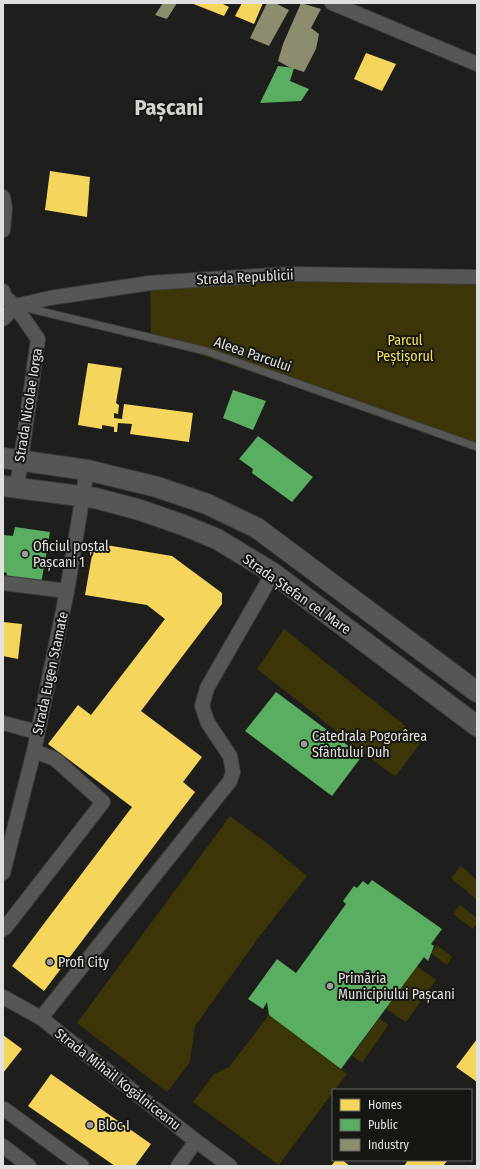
<svg xmlns="http://www.w3.org/2000/svg" width="480" height="1169" font-family="'Fira Sans Condensed',sans-serif">
  <style>
    .green { fill: #3b3508 }
    .homes { fill: #f6d55c }
    .public { fill: #5aae61 }
    .industry { fill: #8c8c6e }
    .lines { fill: none; stroke-linecap: round; stroke-linejoin: round }
    .service-casing { stroke: #3b3b39; stroke-width: 9 }
    .minor-casing { stroke: #3b3b39; stroke-width: 16 }
    .secondary-casing { stroke: #3b3b39; stroke-width: 22 }
    .service { stroke: #565654; stroke-width: 7 }
    .minor { stroke: #565654; stroke-width: 14 }
    .secondary { stroke: #565654; stroke-width: 20 }
    .poi-dot { fill: #9d9c9a; stroke: #161612; stroke-width: 1.5 }
    .labels { text-anchor: middle; stroke-width: 4; stroke-linejoin: round; paint-order: stroke }
    .street-label { font-size: 14px; fill: #e1e0de; stroke: #161612 }
    .park-label { font-size: 14px; fill: #f2e05b; stroke: #161612 }
    .poi-label { font-size: 14px; fill: #e1e0de; stroke: #161612; text-anchor: start }
    .town-label { font-size: 22px; font-weight: bold; fill: #d4d4cf; stroke: #161612 }
  </style>
  <rect width="100%" height="100%" fill="#1e1e1c"/>
  <g class="green">
    <polygon points="477,277 477,448 151,338 150,283"/>
    <polygon points="284,629 419,737 419,745 395,777 257,669"/>
    <polygon points="230,816 268,844 307,876 259,937 195,1026 190,1062 167,1092 77,1023"/>
    <polygon points="461,866 477,880 477,900 451,878"/>
    <polygon points="460,905 477,918 477,923 473,929 453,914"/>
    <polygon points="437,945 452,957 447,965 431,953"/>
    <polygon points="417,966 436,980 406,1022 386,1009"/>
    <polygon points="269,1015 347,1074 335,1090 333,1090 333,1092 279,1165 193,1102 214,1074 229,1067"/>
    <polygon points="379,1018 388,1025 362,1063 352,1056"/>
  </g>
  <g class="homes">
    <polygon points="191,3 221,3 229,7 224,16"/>
    <polygon points="242,3 263,3 254,24 235,16"/>
    <polygon points="366,53 396,64 382,91 354,79"/>
    <polygon points="50,171 90,177 87,217 45,210"/>
    <polygon points="88,363 122,368 116,403 119,405 118,414 114,413 114,418 122,419 124,404 193,413 189,442 130,434 132,424 118,423 117,432 114,432 114,427 102,425 102,429 78,425"/>
    <polygon points="94,543 172,556 222,593 222,604 141,711 202,757 183,782 195,792 44,991 12,966 132,807 48,744 78,705 91,715 165,619 147,605 85,595"/>
    <polygon points="3,622 22,624 18,659 3,656"/>
    <polygon points="3,1035 22,1049 3,1073"/>
    <polygon points="477,1039 477,1082 456,1067"/>
    <polygon points="51,1074 151,1144 135,1166 115,1166 28,1106"/>
    <polygon points="336,1160 342,1160 350,1166 331,1166"/>
    <polygon points="408,1160 448,1160 443,1166 404,1166"/>
  </g>
  <g class="public">
    <polygon points="278,66 294,68 290,81 309,89 301,101 260,103"/>
    <polygon points="233,390 266,401 253,430 223,418"/>
    <polygon points="258,436 313,477 292,502 252,473 253,469 239,459"/>
    <polygon points="15,527 50,532 41,584 6,578 7,573 3,572 3,535 13,536"/>
    <polygon points="276,692 362,756 332,796 245,731"/>
    <polygon points="372,880 442,929 431,944 434,946 428,961 424,957 341,1069 269,1015 267,1002 263,1009 248,999 277,959 296,973 346,904 343,901 354,886 357,888 363,881 368,885"/>
  </g>
  <g class="industry">
    <polygon points="163,3 177,3 167,19 155,15"/>
    <polygon points="267,3 275,3 289,10 269,46 250,38"/>
    <polygon points="301,3 321,9 311,28 319,34 316,49 304,72 289,67 278,61 283,44"/>
  </g>
  <g class="lines">
    <g class="service-casing">
      <polyline id="service" points="23,307 206,351 477,447"/>
    </g>
    <g class="minor-casing">
      <g id="minor">
        <polyline points="332,3 477,64"/>
        <polyline points="3,197 5,208 3,230"/>
        <polyline points="3,291 5,297 15,306 38,339 17,487"/>
        <polyline points="15,306 50,298 150,283 289,274 477,277"/>
        <polyline points="3,319 15,306"/>
        <polyline points="3,583 67,591"/>
        <polyline points="3,723 37,732"/>
        <polyline points="3,873 34,751 67,591 87,470"/>
        <polyline points="3,929 5,928 103,802 55,759 34,751"/>
        <polyline points="3,997 41,1018 196,1141 230,1166"/>
        <polyline points="41,1018 230,781 233,772 230,756 208,723 202,706 207,688 273,573"/>
        <polyline points="3,1110 4,1109 82,1166"/>
        <polyline points="3,1146 29,1166"/>
        <polyline points="178,1166 196,1141"/>
      </g>
    </g>
    <g class="secondary-casing">
      <g id="secondary">
        <polyline points="3,458 87,470 157,487 207,504 257,528 477,692"/>
        <polyline points="3,486 95,498 140,510 183,525 217,539 273,573 477,726"/>
      </g>
    </g>
    <use href="#service" class="service"/>
    <use href="#minor" class="minor"/>
    <use href="#secondary" class="secondary"/>
  </g>
  <g class="poi-dot">
    <circle cx="25" cy="554" r="4"/>
    <circle cx="304" cy="744" r="4"/>
    <circle cx="50" cy="962" r="4"/>
    <circle cx="330" cy="986" r="4"/>
    <circle cx="90" cy="1125" r="4"/>
  </g>
  <g class="labels">
    <g class="street-label">
      <text transform="translate(245 277) rotate(-3)" y="5">Strada Republicii</text>
      <text transform="translate(253 354) rotate(19)" y="5">Aleea Parcului</text>
      <text transform="translate(28 405) rotate(-81)" y="5">Strada Nicolae Iorga</text>
      <text transform="translate(297 594) rotate(35)" y="5">Strada Ștefan cel Mare</text>
      <text transform="translate(50 673) rotate(-78)" y="5">Strada Eugen Stamate</text>
      <text transform="translate(118 1079) rotate(38)" y="5">Strada Mihail Kogălniceanu</text>
    </g>
    <g class="park-label">
      <text x="405" y="345">Parcul<tspan x="405" dy="16">Peștișorul</tspan></text>
    </g>
    <g class="poi-label">
      <text x="33" y="551">Oficiul poștal<tspan x="33" dy="16">Pașcani 1</tspan></text>
      <text x="312" y="741">Catedrala Pogorârea<tspan x="312" dy="16">Sfântului Duh</tspan></text>
      <text x="58" y="967">Profi City</text>
      <text x="338" y="983">Primăria<tspan x="338" dy="16">Municipiului Pașcani</tspan></text>
      <text x="98" y="1130">Bloc I</text>
    </g>
    <g class="town-label">
      <text x="169" y="115">Pașcani</text>
    </g>
  </g>
  <rect width="480" height="1169" fill="none" stroke="#e1e0de" stroke-width="8"/>
  <rect x="332" y="1089" width="140" height="72" fill="#161612" stroke="#676764"/>
  <rect x="340" y="1099" width="20" height="12" fill="#f6d55c" stroke="#676764"/>
  <text x="368" y="1109" font-size="12" fill="#e1e0de">Homes</text>
  <rect x="340" y="1119" width="20" height="12" fill="#5aae61" stroke="#676764"/>
  <text x="368" y="1129" font-size="12" fill="#e1e0de">Public</text>
  <rect x="340" y="1139" width="20" height="12" fill="#8c8c6e" stroke="#676764"/>
  <text x="368" y="1149" font-size="12" fill="#e1e0de">Industry</text>
</svg>
